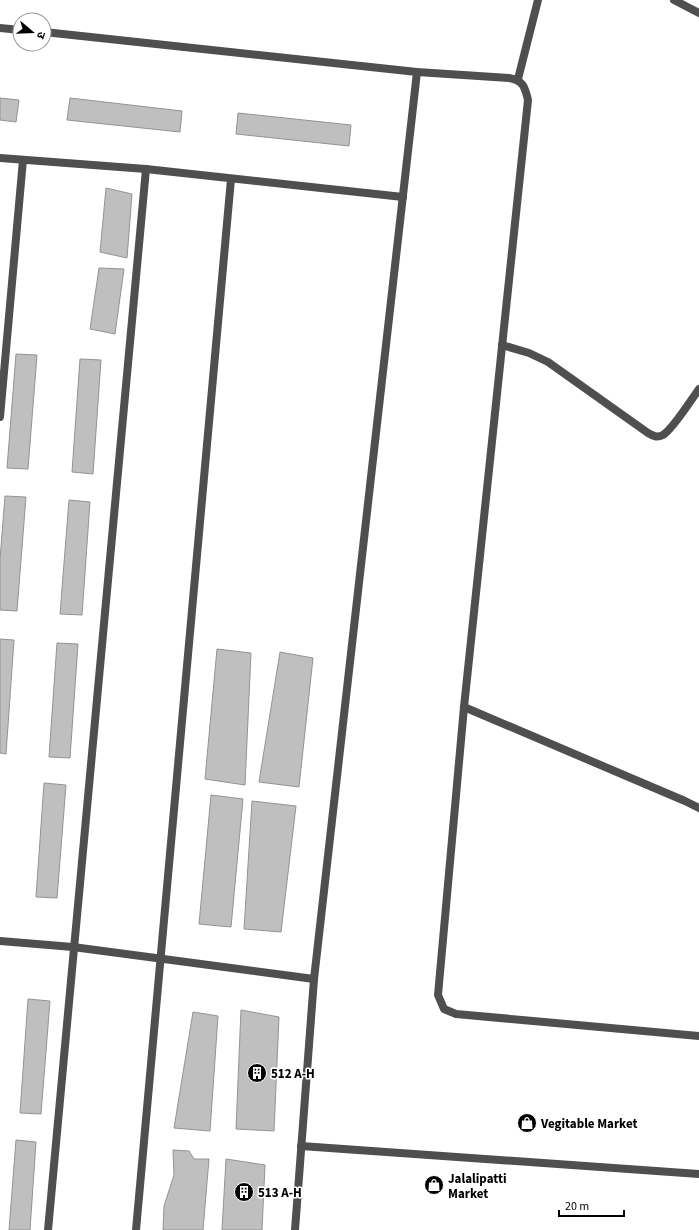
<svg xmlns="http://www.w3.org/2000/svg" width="699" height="1230" font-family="'Source Sans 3','Noto Sans Devanagari',sans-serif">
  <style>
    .building { fill: #bfbfbf; stroke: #939393 }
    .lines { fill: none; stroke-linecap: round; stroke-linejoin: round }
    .minor { stroke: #4f4f4f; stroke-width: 8 }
    .tertiary { stroke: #4f4f4f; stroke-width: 8 }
    .labels { text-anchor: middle; stroke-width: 3; stroke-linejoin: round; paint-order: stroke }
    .poi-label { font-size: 13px; font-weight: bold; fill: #000; stroke: #fff; text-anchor: start }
  </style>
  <rect width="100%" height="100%" fill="#fff"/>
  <g class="building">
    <polygon points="0,98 19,100 16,122 0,120"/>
    <polygon points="70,98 182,111 180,132 67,120"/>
    <polygon points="238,113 351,125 349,146 236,134"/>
    <polygon points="106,188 132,194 127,258 100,252"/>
    <polygon points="99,268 124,269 115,334 90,329"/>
    <polygon points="16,354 37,355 28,469 7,468"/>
    <polygon points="80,359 101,360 93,474 72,472"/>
    <polygon points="5,496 26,497 17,611 0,610 0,559"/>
    <polygon points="69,500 90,502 82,615 60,614"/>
    <polygon points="0,639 14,640 6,754 0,753"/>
    <polygon points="57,643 78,644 70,758 49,757"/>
    <polygon points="217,649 251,653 245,785 205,779"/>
    <polygon points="280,652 313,658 299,787 259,782"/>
    <polygon points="44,783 66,785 57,898 36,897"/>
    <polygon points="211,795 243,799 231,927 199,924"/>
    <polygon points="252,801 296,806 281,932 244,929"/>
    <polygon points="28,999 50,1001 41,1114 20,1113"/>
    <polygon points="241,1010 279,1017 274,1131 236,1129"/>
    <polygon points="193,1012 218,1016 210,1131 174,1128"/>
    <polygon points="16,1140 36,1142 30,1230 9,1230"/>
    <polygon points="173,1150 189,1151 194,1159 209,1159 203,1230 163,1230 164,1206 174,1175"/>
    <polygon points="226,1159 265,1165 262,1230 222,1230"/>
  </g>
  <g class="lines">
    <g class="minor">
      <polyline points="674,0 699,13"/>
      <polyline points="518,79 538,0"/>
      <polyline points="0,158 146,169 403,197"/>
      <path d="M502,345L529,353L548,362L648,433C653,436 657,438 663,435C673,429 691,400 699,389"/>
      <polyline points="0,417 23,160"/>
      <polyline points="464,707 685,801 699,808"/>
      <polyline points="0,941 73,947 314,979"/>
      <polyline points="301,1146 699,1174"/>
      <polyline points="48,1230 146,169"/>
      <polyline points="136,1230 231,179"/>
      <polyline points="295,1230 314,979 417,72"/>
    </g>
    <g class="tertiary">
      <polyline points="0,28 20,30"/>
      <path d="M44,32L417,72L509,78C523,80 525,87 528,100L464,707L438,995L444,1009L456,1014L699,1036"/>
    </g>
  </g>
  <defs>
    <g id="building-disc" transform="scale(1)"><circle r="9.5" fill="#000" stroke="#fff"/><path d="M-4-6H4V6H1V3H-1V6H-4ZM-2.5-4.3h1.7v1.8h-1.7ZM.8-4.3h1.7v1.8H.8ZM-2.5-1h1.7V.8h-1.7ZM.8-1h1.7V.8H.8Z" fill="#fff"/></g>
    <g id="shop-disc" transform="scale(1)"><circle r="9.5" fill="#000" stroke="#fff"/><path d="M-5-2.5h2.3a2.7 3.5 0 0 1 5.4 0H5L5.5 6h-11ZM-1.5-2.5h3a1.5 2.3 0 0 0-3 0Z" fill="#fff"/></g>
  </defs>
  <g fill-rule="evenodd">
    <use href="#building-disc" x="257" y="1073"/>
    <use href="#shop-disc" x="527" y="1123"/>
    <use href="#shop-disc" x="434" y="1185"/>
    <use href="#building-disc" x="244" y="1192"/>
  </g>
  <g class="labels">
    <g class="poi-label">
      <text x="271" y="1078">512 A-H</text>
      <text x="541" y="1128">Vegitable Market</text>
      <text x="448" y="1183">Jalalipatti<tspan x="448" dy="15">Market</tspan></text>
      <text x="258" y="1197">513 A-H</text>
    </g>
  </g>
  <g transform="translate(32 32) rotate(109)"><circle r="19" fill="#ffffff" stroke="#999999"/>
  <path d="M0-3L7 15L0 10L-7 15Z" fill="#000000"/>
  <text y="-6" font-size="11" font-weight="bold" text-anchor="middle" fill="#000000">उ</text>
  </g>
  <path d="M559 1210v6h65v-6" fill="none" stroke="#000000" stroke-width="2"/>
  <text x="565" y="1210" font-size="12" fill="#000000" stroke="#ffffff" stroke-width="3" paint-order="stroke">20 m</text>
</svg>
